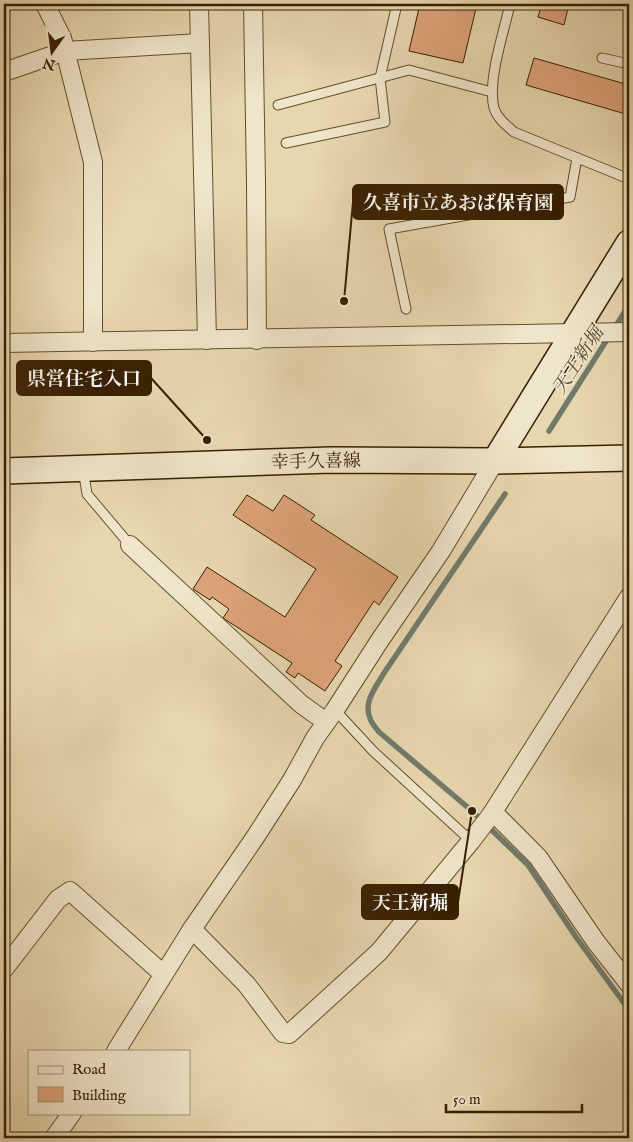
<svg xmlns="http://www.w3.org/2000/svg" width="633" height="1142" font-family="'IM FELL English','Noto Serif JP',serif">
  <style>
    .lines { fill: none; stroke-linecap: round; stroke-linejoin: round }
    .stream { stroke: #727b6b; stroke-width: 5.5 }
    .building { fill: #dda379; stroke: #382000 }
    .lane-casing { stroke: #644e2c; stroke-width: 11 }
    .street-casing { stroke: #644e2c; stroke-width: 20 }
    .secondary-casing { stroke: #382000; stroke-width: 28 }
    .lane { stroke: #efe5ca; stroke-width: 9 }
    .street { stroke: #efe5ca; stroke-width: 18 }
    .secondary { stroke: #efe5ca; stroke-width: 25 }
    .labels { text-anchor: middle; stroke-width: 4; stroke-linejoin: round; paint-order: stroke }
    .street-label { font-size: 18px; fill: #382000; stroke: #efe5ca }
    .water-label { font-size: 19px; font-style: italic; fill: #554e36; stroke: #efe5ca }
    .leader { fill: none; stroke: #382000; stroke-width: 2 }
    .callout-dot { fill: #382000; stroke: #efe5ca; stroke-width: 2 }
    .callout { fill: #382000; stroke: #382000; stroke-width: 2 }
    .callout-label { font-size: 19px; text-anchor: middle; font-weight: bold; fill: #fff }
  </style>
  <rect width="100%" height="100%" fill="#e7d7ae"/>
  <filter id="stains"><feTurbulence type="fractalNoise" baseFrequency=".004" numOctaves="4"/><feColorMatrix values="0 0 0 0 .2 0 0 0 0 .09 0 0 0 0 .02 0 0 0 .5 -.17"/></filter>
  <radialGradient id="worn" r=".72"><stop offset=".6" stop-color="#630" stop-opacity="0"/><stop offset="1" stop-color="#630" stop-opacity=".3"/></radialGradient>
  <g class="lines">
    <g class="stream">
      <polyline points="549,431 629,305"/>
      <path d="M505,494L384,673C376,687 363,702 370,718C371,723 376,728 379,732L472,811L528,865L576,937L629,1010"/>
    </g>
  </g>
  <g class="building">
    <polygon points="420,4 477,4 463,63 409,51"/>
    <polygon points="542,4 569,4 564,25 538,17"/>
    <polygon points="534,58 629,85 629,115 526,85"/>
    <polygon points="247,495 273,511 284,495 315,515 311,520 398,577 379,605 374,601 335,661 342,666 325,691 298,673 295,678 286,672 292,663 223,618 229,609 212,597 210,600 193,589 207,567 285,617 316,569 233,515"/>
  </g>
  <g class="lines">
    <g class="lane-casing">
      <g id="lane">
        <path d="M510,4C504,32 487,81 494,108C497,118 506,125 514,132L629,179"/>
        <polyline points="602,58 629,64"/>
        <polyline points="278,105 409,70 492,92"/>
        <polyline points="286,143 385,122 380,78 397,4"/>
        <polyline points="406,309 389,229 570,197 577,158"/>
        <polyline points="83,469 87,494 130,545"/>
        <polyline points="335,710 373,751 471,841"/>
      </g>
    </g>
    <g class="street-casing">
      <g id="street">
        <polyline points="45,4 62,38 93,162 93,342"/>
        <polyline points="199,4 207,340"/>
        <polyline points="253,4 256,182 257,340"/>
        <polyline points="4,72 65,51 200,43"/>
        <polyline points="4,343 629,332"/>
        <polyline points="130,545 301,704 326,722"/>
        <polyline points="493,812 538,857 596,942 629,984"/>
        <polyline points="192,929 247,985 283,1033 289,1034 379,952 471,841 491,815 629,597"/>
        <polyline points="4,969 58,899 70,891 163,974"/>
        <polyline points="116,1051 192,929 256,836 292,780 315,738 335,710 380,640 441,551 495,461"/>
        <polyline points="54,1138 72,1113"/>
      </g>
    </g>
    <g class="secondary-casing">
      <g id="secondary">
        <polyline points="495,461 629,243"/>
        <polyline points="4,471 331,460 495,461 629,458"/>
      </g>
    </g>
    <use href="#lane" class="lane"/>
    <use href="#street" class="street"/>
    <use href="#secondary" class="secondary"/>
  </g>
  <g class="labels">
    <g class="street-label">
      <text transform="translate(316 461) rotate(-1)" y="6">幸手久喜線</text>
    </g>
    <g class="water-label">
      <text transform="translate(577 360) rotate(-57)" y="7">天王新堀</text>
    </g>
  </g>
  <path class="leader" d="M344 301L353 202M207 440L151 378M472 811L458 902"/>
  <g class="callout-dot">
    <circle cx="344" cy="301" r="5"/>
    <circle cx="207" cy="440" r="5"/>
    <circle cx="472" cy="811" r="5"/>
  </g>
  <g class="callout">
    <rect x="353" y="185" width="210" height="34" rx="5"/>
    <rect x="17" y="361" width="134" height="34" rx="5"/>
    <rect x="362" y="885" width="96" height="34" rx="5"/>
  </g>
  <g class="callout-label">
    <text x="458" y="209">久喜市立あおば保育園</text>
    <text x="84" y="385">県営住宅入口</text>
    <text x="410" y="909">天王新堀</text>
  </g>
  <rect width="633" height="1142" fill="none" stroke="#e7d7ae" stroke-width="20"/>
  <rect x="5" y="5" width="623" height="1132" fill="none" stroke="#382000" stroke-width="2.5"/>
  <rect x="10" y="10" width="613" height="1122" fill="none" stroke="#382000"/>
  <rect x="28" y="1050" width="162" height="65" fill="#efe5ca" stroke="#a69679"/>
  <rect x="38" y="1066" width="25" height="8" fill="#efe5ca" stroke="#a69679"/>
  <text x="72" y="1074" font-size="15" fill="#382000">Road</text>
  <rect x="38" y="1087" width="25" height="15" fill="#dda379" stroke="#a69679"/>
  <text x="72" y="1100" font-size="15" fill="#382000">Building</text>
  <g transform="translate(52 52) rotate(194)" stroke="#efe5ca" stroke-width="4" paint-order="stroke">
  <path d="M0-4L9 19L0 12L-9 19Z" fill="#382000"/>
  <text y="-8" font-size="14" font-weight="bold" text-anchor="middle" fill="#382000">N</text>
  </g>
  <path d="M446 1104v8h136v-8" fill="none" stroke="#382000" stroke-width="2.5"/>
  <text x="453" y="1104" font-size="15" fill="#382000" stroke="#efe5ca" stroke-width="4" paint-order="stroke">50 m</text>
  <rect width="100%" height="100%" filter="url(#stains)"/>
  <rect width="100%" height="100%" fill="url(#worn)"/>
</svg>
